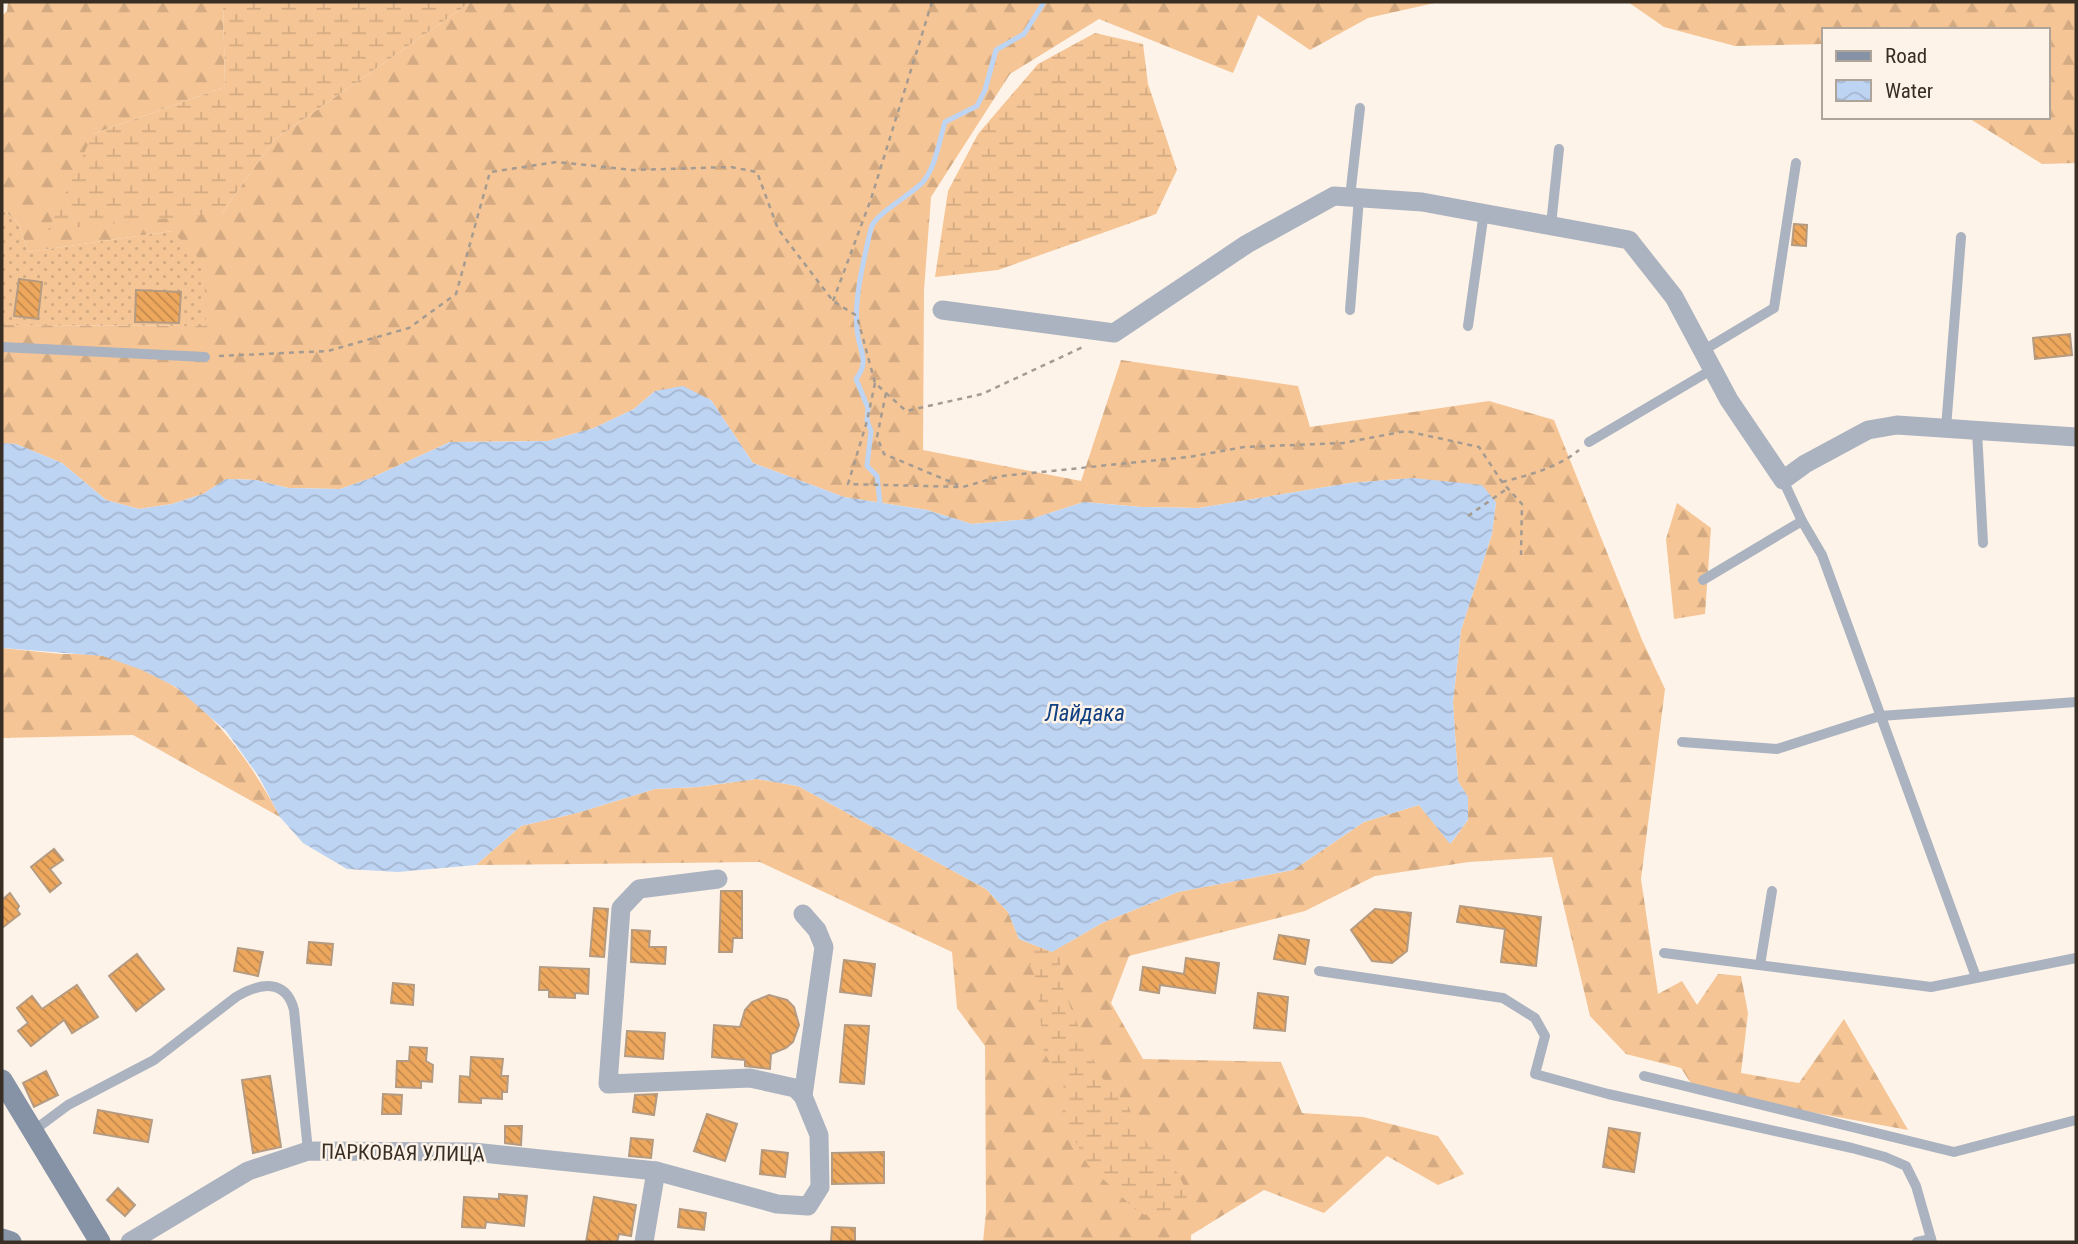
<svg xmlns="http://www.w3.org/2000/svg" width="2078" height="1244" font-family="'Roboto Condensed',sans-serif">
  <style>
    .forest { fill: url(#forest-firs) }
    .wetland { fill: url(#wetland-marsh) }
    .garden { fill: url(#garden-dots) }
    .water { fill: url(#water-waves) }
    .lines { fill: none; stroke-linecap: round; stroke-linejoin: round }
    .stream { stroke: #bed4f3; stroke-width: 5 }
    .building { fill: url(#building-back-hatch); stroke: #b59b82; stroke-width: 2 }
    .path { stroke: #a59b90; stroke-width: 2.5; stroke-dasharray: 5 5; stroke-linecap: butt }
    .lane { stroke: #abb3c0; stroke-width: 10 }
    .street { stroke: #abb3c0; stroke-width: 19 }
    .secondary { stroke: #8693a6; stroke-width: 21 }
    .labels { text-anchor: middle; stroke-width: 5; stroke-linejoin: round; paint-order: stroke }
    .street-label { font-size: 21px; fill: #382e24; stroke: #fef3e8 }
    .water-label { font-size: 23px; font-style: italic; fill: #114183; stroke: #fef3e8 }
  </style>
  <defs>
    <pattern id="forest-firs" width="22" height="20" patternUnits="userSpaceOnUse" patternTransform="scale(1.75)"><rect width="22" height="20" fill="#f5c596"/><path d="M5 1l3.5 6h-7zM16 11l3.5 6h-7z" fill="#d3aa81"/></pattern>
    <pattern id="wetland-marsh" width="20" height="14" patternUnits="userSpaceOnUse" patternTransform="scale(1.75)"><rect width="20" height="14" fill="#f5c596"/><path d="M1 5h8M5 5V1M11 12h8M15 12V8" fill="none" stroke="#d3aa81"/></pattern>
    <pattern id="garden-dots" width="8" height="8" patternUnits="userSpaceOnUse" patternTransform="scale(1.75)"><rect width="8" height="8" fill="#f5c596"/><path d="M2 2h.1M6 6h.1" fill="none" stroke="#d3aa81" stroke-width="1.8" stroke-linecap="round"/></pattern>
    <pattern id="water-waves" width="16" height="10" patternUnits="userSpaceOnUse" patternTransform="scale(1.75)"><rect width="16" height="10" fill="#bed4f3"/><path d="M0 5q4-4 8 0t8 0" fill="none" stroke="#a4b6d0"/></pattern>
    <pattern id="building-back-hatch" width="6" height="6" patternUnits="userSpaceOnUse" patternTransform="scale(1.75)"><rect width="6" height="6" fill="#eea85d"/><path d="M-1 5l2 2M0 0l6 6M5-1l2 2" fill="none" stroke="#c2894d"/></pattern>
  </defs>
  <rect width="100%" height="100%" fill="#fef3e8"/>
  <g class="forest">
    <polygon points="8,2 223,2 225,87 93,134 222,213 274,140 471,2 1439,2 1368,18 1310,50 1258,15 1233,73 1099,19 1010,74 931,197 924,290 923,450 1081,481 1121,360 1298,386 1310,427 1489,401 1554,420 1642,640 1665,689 1641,879 1658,994 1682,981 1697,1005 1718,974 1741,976 1748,1013 1741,1073 1799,1083 1844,1019 1908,1130 1696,1091 1681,1068 1626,1054 1590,1016 1552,857 1469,862 1375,876 1305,911 1129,956 1111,1003 1143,1059 1281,1062 1302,1113 1363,1117 1438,1136 1464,1174 1438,1185 1387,1156 1324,1213 1264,1190 1191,1235 1191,1242 983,1242 986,1212 985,1046 957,1008 952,952 760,862 476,865 521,826 577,813 655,789 697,787 757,779 798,786 986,889 1008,912 1019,939 1052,952 1102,923 1178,892 1293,870 1364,822 1419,805 1451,843 1468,820 1468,797 1458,781 1453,702 1461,630 1492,534 1496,502 1413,478 1350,483 1199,508 1141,507 1084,502 1031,519 972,524 927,510 844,497 753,463 711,400 655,391 634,409 594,428 548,441 450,442 371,478 340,489 288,488 256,480 226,479 203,494 172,504 139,509 106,500 62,463 16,444 2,443 2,325 205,326 172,231 28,252 19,225 2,208 2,16 7,11"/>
    <polygon points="1628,2 2076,2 2076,163 2042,164 1967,117 2048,117 2048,30 1824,30 1824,44 1735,46 1664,27"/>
    <polygon points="1677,503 1711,528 1705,614 1674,619 1666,539"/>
    <path d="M2,648C21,650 41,652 61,654C74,654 90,654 103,656C188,673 242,745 280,817L133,735L2,738Z"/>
  </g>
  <g class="wetland">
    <polygon points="223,2 471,2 274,140 222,213 48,230 93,134 225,87"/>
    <polygon points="1095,33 1143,44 1148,84 1177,170 1156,214 998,270 935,277 948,191 978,134 1038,64"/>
    <polygon points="1019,940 1052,952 1069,942 1057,972 1075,1019 1102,1078 1127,1104 1147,1145 1169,1158 1188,1193 1181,1213 1151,1218 1137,1211 1088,1165 1062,1116 1064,1088 1044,1052 1036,979"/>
  </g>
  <polygon class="garden" points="2,208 19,225 28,252 172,231 204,264 206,326 2,325"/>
  <polygon class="water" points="683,386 711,400 753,463 844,497 927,510 972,524 1031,519 1084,502 1141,507 1199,508 1350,483 1413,478 1482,485 1496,502 1492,534 1461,630 1453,702 1458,781 1468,797 1468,820 1450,844 1419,805 1364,822 1293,870 1178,892 1102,923 1052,952 1019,939 1008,912 986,889 798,786 757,779 697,787 655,789 577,813 521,826 476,865 398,872 347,869 303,843 280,817 259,777 226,731 176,687 142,670 103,656 2,648 2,443 16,444 62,463 106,500 139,509 172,504 203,494 226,479 256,480 288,488 340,489 371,478 450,442 548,441 594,428 634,409 655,391"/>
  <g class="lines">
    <path class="stream" d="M880,503L877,476L867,466L871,431L867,421L868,408L856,379C871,360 858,350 857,329C854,296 864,260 871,228C874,215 912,194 923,182C936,166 939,141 945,122L977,106L985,90L996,50L1024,34L1044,2"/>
  </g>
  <g class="building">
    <polygon points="1794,224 1807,225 1806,246 1792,245"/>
    <polygon points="19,279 42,282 38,319 14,316"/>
    <polygon points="136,290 181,292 179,323 135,322"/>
    <polygon points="2070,334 2072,355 2035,359 2033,338"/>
    <polygon points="54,849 63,860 50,869 61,883 50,892 31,867"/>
    <polygon points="721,891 742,891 742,938 733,938 732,952 719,952"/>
    <polygon points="10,893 19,906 17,910 20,914 2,928 2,900"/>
    <polygon points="1460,906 1541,917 1536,966 1501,962 1505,929 1457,922"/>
    <polygon points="594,908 608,909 604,957 590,956"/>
    <polygon points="1375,909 1411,913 1407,951 1392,963 1372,961 1351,930"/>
    <polygon points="632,930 650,931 649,947 666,947 665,964 631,962"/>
    <polygon points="1279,935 1309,940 1305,964 1274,959"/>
    <polygon points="309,942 333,944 331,965 307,963"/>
    <polygon points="238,948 263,952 258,976 234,971"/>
    <polygon points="137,954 164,989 136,1011 109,976"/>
    <polygon points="1186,958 1219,963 1215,993 1160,985 1159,993 1140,990 1143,967 1184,974"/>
    <polygon points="844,960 875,964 871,996 840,992"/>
    <polygon points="540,967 589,969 588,994 575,993 575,998 549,997 549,990 539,990"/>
    <polygon points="393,983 414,985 413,1005 391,1003"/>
    <polygon points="77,985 98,1017 72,1033 64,1020 31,1046 18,1031 28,1023 17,1008 32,996 42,1009"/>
    <polygon points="1258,993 1288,997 1285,1031 1254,1028"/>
    <polygon points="769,995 787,1000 794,1007 799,1025 793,1042 786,1048 771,1054 770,1069 745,1066 745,1060 712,1057 714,1025 740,1027 745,1010 752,1002"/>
    <polygon points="845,1025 869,1026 864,1084 840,1082"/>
    <polygon points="627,1031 665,1033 663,1059 625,1056"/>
    <polygon points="410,1047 427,1048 426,1061 433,1065 432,1082 421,1081 421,1088 396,1087 397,1061 409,1061"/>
    <polygon points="471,1057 503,1059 501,1076 508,1076 507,1092 502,1092 502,1099 481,1098 481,1103 459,1102 460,1076 470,1077"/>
    <polygon points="46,1071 58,1095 34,1107 23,1083"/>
    <polygon points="270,1076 281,1147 253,1153 242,1080"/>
    <polygon points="383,1094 402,1095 401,1114 382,1114"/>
    <polygon points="657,1094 654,1115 633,1112 635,1095"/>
    <polygon points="98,1110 152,1120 148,1142 94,1133"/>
    <polygon points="707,1114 737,1124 725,1161 694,1151"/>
    <polygon points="505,1126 522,1126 521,1145 505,1143"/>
    <polygon points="1609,1128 1640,1133 1634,1172 1603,1167"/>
    <polygon points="631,1138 653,1140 651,1158 629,1156"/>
    <polygon points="762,1150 788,1153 785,1177 760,1174"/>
    <polygon points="884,1152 884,1183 832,1184 832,1153"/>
    <polygon points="118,1188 135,1205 125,1216 107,1200"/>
    <polygon points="499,1194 527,1196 524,1226 486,1222 485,1228 462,1227 464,1197 499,1199"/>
    <polygon points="594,1197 636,1205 631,1236 619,1234 617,1242 586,1242"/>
    <polygon points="680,1209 706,1213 704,1230 678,1227"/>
    <polygon points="832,1227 855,1228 855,1242 831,1242"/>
  </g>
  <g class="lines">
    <g class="path">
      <polyline points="833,301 871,199 932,2"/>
      <polyline points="219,356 328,351 409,328 456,294 490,172 557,162 633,170 731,167 757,172 778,229 833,301 857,316 875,383 906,411 982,394 1083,347"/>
      <polyline points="875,383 867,421 848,484 963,487 1001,476 1189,457 1244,447 1343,443 1406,431 1479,447 1502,482 1522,504 1521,555"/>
      <polyline points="886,393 877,437 884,454 958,485"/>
      <path d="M1502,482C1529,475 1557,468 1579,450"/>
      <polyline points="1468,516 1508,488"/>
    </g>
    <g class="lane">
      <polyline points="1350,197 1360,108"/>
      <polyline points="1551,225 1559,149"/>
      <polyline points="1350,310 1359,198"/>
      <polyline points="1468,326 1484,212"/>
      <polyline points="2,347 205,357"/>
      <polyline points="1704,350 1774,308 1796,163"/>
      <polyline points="1946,428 1961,237"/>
      <polyline points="1977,431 1983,543"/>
      <polyline points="1589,442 1713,369"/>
      <polyline points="1783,480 1802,521 1822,555 1976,977"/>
      <polyline points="1703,580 1802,521"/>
      <polyline points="1682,742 1777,749 1880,716 2076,702"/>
      <polyline points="1664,953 1931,987 2076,958"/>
      <polyline points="1760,965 1772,891"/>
      <polyline points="1319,971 1503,998 1535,1018 1545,1036 1535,1074 1608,1094 1852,1148 1885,1157 1906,1166 1916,1186 1932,1242"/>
      <polyline points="1644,1076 1954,1152 2076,1120"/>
      <path d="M33,1131L68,1105L154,1060L236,997C259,983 286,978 294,1010L308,1151"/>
      <polyline points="1917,1242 1931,1239"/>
    </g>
    <g class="street">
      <polyline points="942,310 1114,333 1247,244 1334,196 1422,202 1629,240 1674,297 1729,400 1783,480 1805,464 1868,430 1897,425 2076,437"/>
      <polyline points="718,879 639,889 621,908 608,1084 750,1078 795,1088 803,1096 824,947 817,930 803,914"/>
      <polyline points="656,1171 777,1204 808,1206 820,1187 819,1135 803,1096"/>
      <polyline points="130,1242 248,1171 308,1151 473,1152 656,1171 644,1242"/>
    </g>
    <g class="secondary">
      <polyline points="2,1080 100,1242"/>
      <polyline points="2,1239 11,1242"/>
    </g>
  </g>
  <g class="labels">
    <g class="street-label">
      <text transform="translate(403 1153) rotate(1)" y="7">ПАРКОВАЯ УЛИЦА</text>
    </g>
    <g class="water-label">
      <text x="1085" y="721">Лайдака</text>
    </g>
  </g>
  <rect width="2078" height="1244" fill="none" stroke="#382e24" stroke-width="7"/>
  <rect x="1822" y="28" width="228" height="91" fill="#fef3e8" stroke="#afa49a" stroke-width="2"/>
  <rect x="1836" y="51" width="35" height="10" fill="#8693a6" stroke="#afa49a" stroke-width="2"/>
  <text x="1885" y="63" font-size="21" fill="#382e24">Road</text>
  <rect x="1836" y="80" width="35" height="21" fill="url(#water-waves)" stroke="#afa49a" stroke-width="2"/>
  <text x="1885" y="98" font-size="21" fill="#382e24">Water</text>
</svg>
